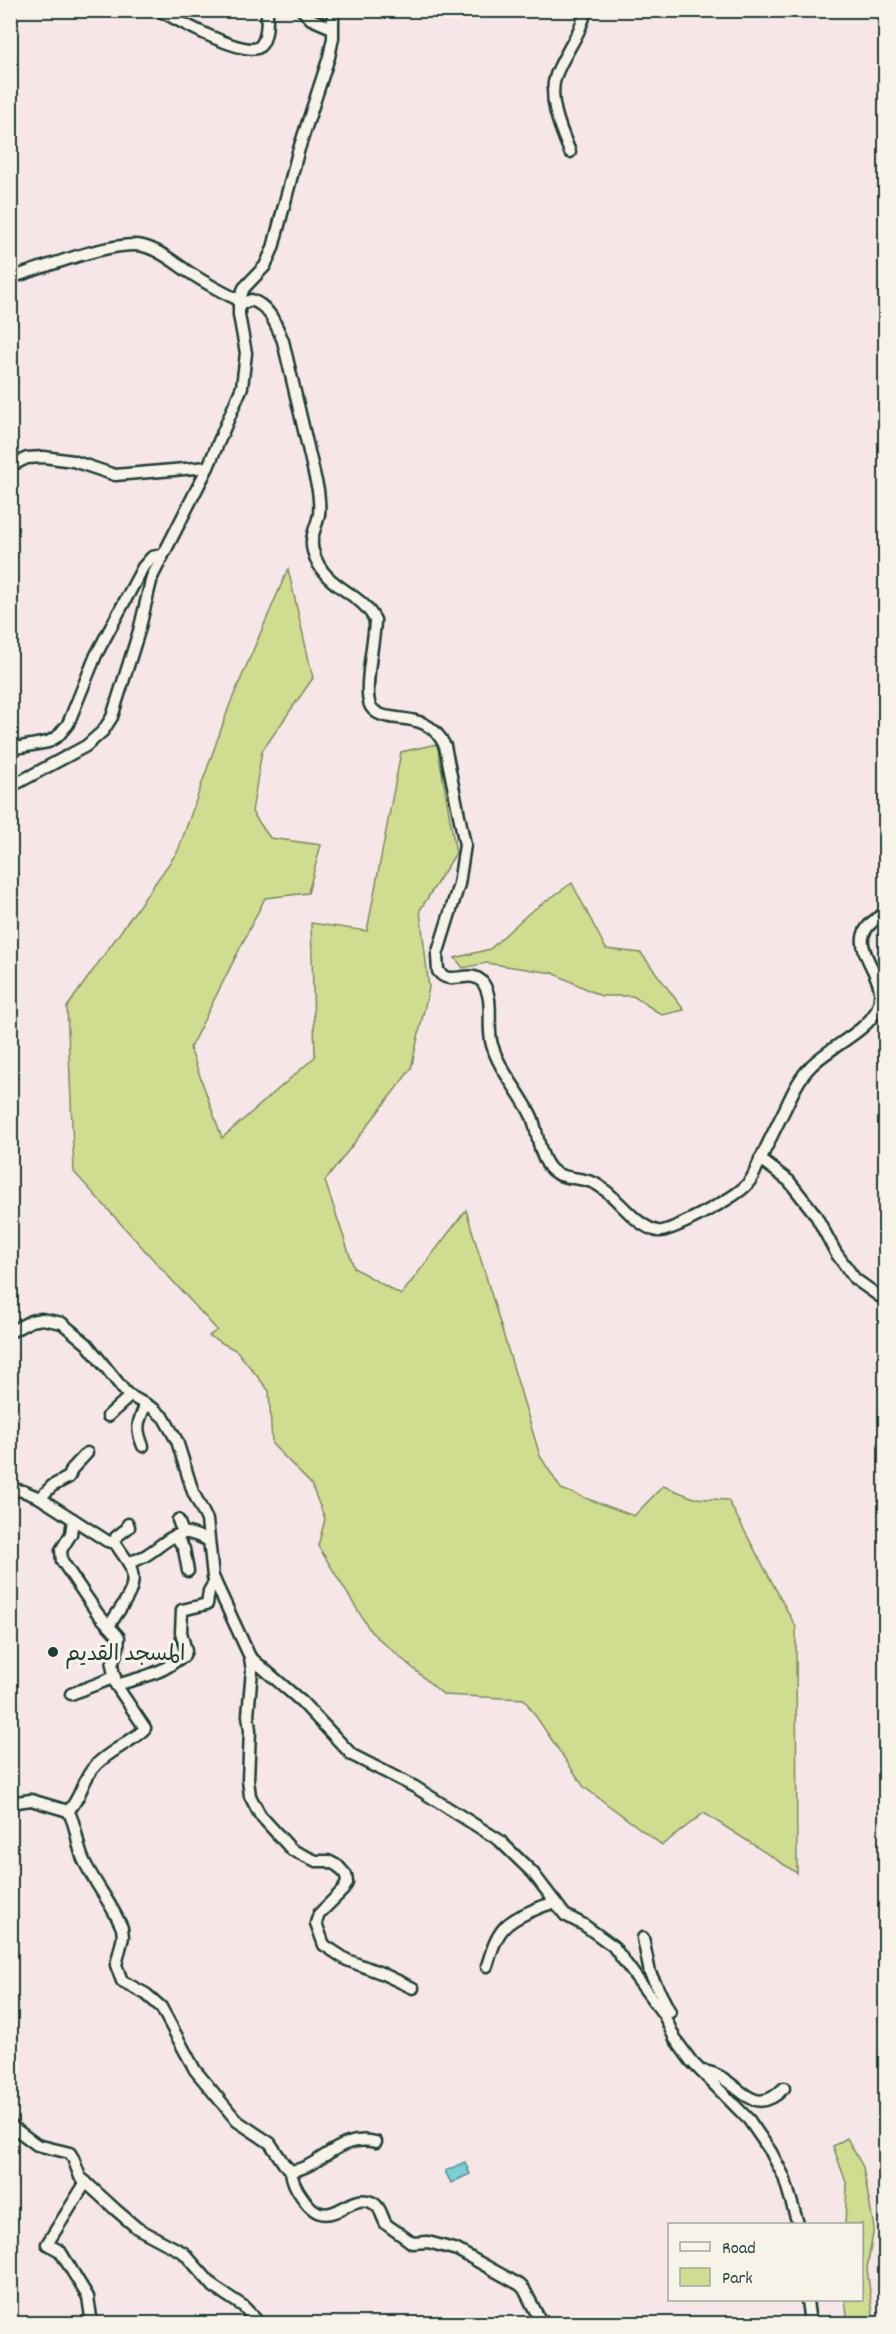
<svg xmlns="http://www.w3.org/2000/svg" width="896" height="2334" font-family="Dekko,'Playpen Sans Arabic',sans-serif">
  <style>
    .green { fill: #d0dc8f; stroke: #788c62; stroke-width: 1.5 }
    .water { fill: #7bccd3; stroke: #569393; stroke-width: 1.5 }
    .lines { fill: none; stroke-linecap: round; stroke-linejoin: round }
    .minor-casing { stroke: #1f3d34; stroke-width: 15 }
    .minor { stroke: #f7f3e8; stroke-width: 10 }
    .poi-dot { fill: #1f3d34; stroke: #f7f3e8; stroke-width: 2 }
    .labels { text-anchor: middle; stroke-width: 6; stroke-linejoin: round; paint-order: stroke }
    .poi-label { font-size: 22px; fill: #1f3d34; stroke: #f7f3e8; text-anchor: start }
  </style>
  <rect width="100%" height="100%" fill="#f6e6e8"/>
  <filter id="ink" filterUnits="userSpaceOnUse"><feTurbulence type="fractalNoise" baseFrequency=".0167" numOctaves="2"/><feDisplacementMap in="SourceGraphic" scale="12" xChannelSelector="R" yChannelSelector="G"/><feConvolveMatrix kernelMatrix="1 2 1 2 8 2 1 2 1" color-interpolation-filters="sRGB"/></filter>
  <g filter="url(#ink)">
    <g class="green">
      <polygon points="288,569 313,678 262,751 252,812 270,838 321,845 308,893 265,898 190,1048 222,1138 315,1057 311,923 367,931 401,752 437,744 456,853 420,910 429,988 411,1069 325,1181 354,1268 401,1295 466,1210 540,1456 561,1489 634,1516 663,1486 694,1498 728,1500 796,1627 797,1873 704,1813 662,1845 584,1787 524,1699 444,1695 371,1632 318,1546 325,1519 311,1484 272,1444 269,1391 237,1351 209,1336 217,1330 74,1172 67,1007 178,851 230,704"/>
      <polygon points="572,883 606,949 641,953 684,1010 662,1015 633,996 601,996 553,973 486,963 463,968 455,958 490,949 529,913"/>
      <polygon points="847,2138 863,2167 874,2228 867,2268 874,2323 848,2323 845,2300 862,2300 862,2224 845,2224 847,2185 833,2146"/>
    </g>
    <polygon class="water" points="465,2162 470,2174 451,2183 445,2171"/>
    <g class="lines">
      <g class="minor-casing">
        <g id="minor">
          <path d="M159,10C175,19 245,58 259,47C268,40 267,21 267,10"/>
          <polyline points="302,10 311,19 332,28"/>
          <path d="M570,152C561,130 547,99 556,75C565,51 580,36 586,10"/>
          <path d="M10,278C40,269 116,239 143,246C159,250 174,262 187,271C204,282 221,292 239,300"/>
          <path d="M239,305L251,300C270,306 276,325 283,341L318,490C319,498 320,506 319,514C317,527 309,537 313,551C324,590 359,589 375,620C375,639 362,693 371,707C385,728 426,705 445,746L465,845L459,884L437,955L438,971C450,988 471,967 483,983C495,1000 486,1026 492,1045C500,1072 520,1091 532,1117C538,1132 538,1151 547,1164C557,1182 580,1175 596,1184C618,1196 632,1224 657,1231C669,1234 730,1199 741,1190C747,1186 750,1181 753,1176C763,1153 774,1131 785,1109C792,1094 799,1078 811,1066C829,1047 867,1032 877,1009C895,972 830,942 886,913"/>
          <polyline points="10,466 27,458 44,457 73,461 115,475 208,467"/>
          <polyline points="10,749 48,742 58,736 68,724 96,655 143,567 152,557 162,555"/>
          <polyline points="10,787 86,746 103,731 112,717 139,631 152,577 208,467 242,387 246,353 239,315 239,300 244,288 265,266 273,248 298,152 329,57 333,38 333,10"/>
          <polyline points="760,1159 789,1181 815,1214 836,1253 855,1279 886,1301"/>
          <polyline points="10,1332 31,1321 42,1319 62,1323 87,1344 127,1394 154,1409 164,1418 177,1441 193,1492 207,1520 213,1577 250,1657 302,1702 352,1755 415,1787 499,1840 533,1873 565,1915 584,1925 613,1946 664,2015 675,2039 691,2061 749,2120 771,2152 784,2177 798,2224"/>
          <polyline points="108,1416 130,1396"/>
          <path d="M143,1446C135,1427 138,1422 146,1404"/>
          <path d="M10,1489L23,1491L40,1498L107,1541L115,1543L128,1562C151,1559 165,1535 185,1533C192,1532 201,1538 208,1540"/>
          <polyline points="40,1498 52,1486 69,1477 72,1469 87,1453"/>
          <polyline points="178,1520 183,1533"/>
          <polyline points="176,1536 184,1549 188,1571"/>
          <polyline points="115,1543 116,1537 129,1527 128,1524"/>
          <path d="M109,1626C122,1604 142,1587 128,1562"/>
          <polyline points="250,1658 252,1670 248,1715 250,1730 248,1780 250,1796 260,1815 292,1850 316,1861 328,1861 338,1866 346,1875 347,1883 343,1890 319,1914 316,1923 324,1945 347,1960 381,1973 413,1988"/>
          <path d="M116,1685C133,1680 152,1676 167,1667C173,1664 176,1659 183,1657L186,1651L181,1632L182,1610L207,1604L209,1591L215,1581"/>
          <polyline points="71,1694 115,1677"/>
          <path d="M10,1803L31,1800L68,1811C81,1799 82,1779 95,1766C107,1752 137,1739 145,1728L116,1685L112,1665L118,1648L119,1637L98,1614L62,1561L61,1550L71,1534L73,1519"/>
          <path d="M68,1811C78,1827 76,1845 84,1861C95,1884 112,1904 122,1928L123,1937L116,1965L122,1981L146,1994L161,2007L195,2070L237,2121L270,2143L284,2164L291,2171C322,2167 338,2133 376,2142"/>
          <polyline points="643,1938 650,1973 670,2012 664,2015"/>
          <path d="M487,1966C491,1953 495,1938 504,1928C513,1917 542,1906 555,1902"/>
          <path d="M701,2071C737,2072 749,2124 784,2088"/>
          <polyline points="10,2125 37,2145 70,2153 73,2158 80,2177 116,2210 137,2228 184,2253 214,2287 243,2306 260,2324"/>
          <path d="M291,2171C292,2181 296,2189 302,2197C329,2237 346,2192 371,2202C381,2206 381,2216 386,2224C388,2226 409,2240 412,2243L428,2242L457,2250L520,2285L524,2289L542,2324"/>
          <polyline points="86,2182 47,2244 60,2251 88,2297 91,2317 89,2324"/>
          <polyline points="807,2300 810,2324"/>
        </g>
      </g>
      <use href="#minor" class="minor"/>
    </g>
  </g>
  <circle class="poi-dot" cx="53" cy="1652" r="6"/>
  <g class="labels">
    <g class="poi-label">
      <text x="65" y="1660">المسجد القديم</text>
    </g>
  </g>
  <rect width="896" height="2334" fill="none" stroke="#f7f3e8" stroke-width="36"/>
  <rect x="18" y="18" width="860" height="2298" fill="none" stroke="#1f3d34" stroke-width="2" filter="url(#ink)"/>
  <rect x="668" y="2223" width="195" height="78" fill="#f7f3e8" stroke="#a1aaa0" stroke-width="1.5"/>
  <rect x="680" y="2242" width="30" height="9" fill="#f7f3e8" stroke="#a1aaa0" stroke-width="1.5"/>
  <text x="722" y="2253" font-size="18" fill="#1f3d34">Road</text>
  <rect x="680" y="2268" width="30" height="18" fill="#d0dc8f" stroke="#a1aaa0" stroke-width="1.5"/>
  <text x="722" y="2283" font-size="18" fill="#1f3d34">Park</text>
</svg>
